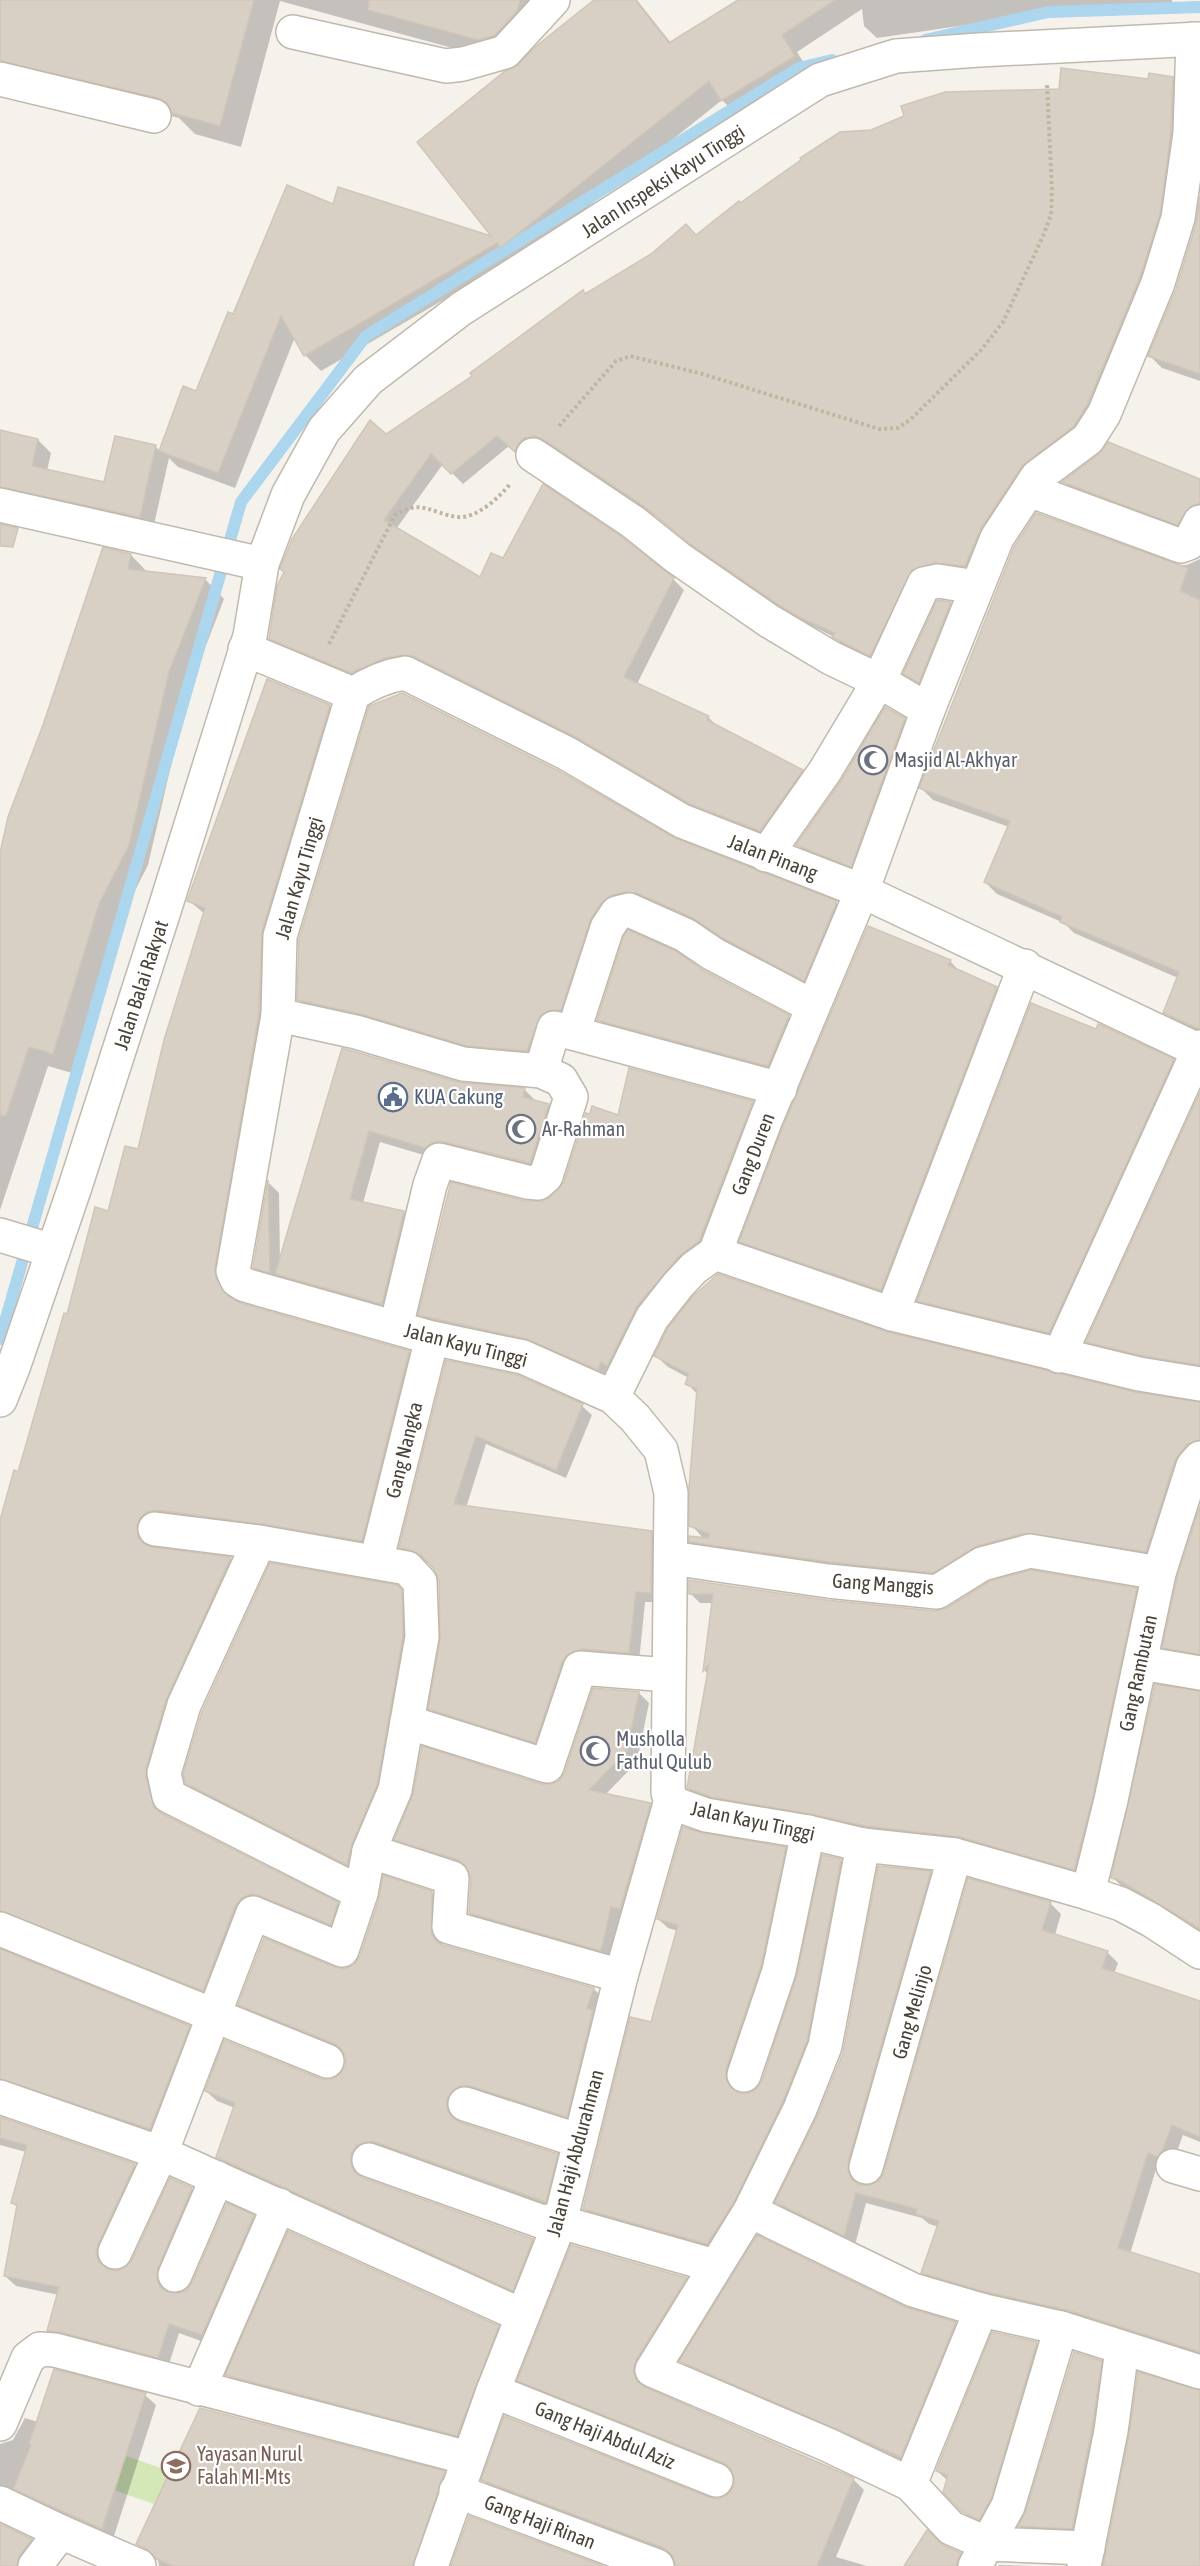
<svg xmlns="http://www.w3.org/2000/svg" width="1200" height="2566" font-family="'Asap Condensed',sans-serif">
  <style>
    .green { fill: #d3e7b7 }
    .shadow { fill: #0003 }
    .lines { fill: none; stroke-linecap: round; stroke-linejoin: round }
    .stream { stroke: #acd5ee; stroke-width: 12 }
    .building { fill: #d9d0c5; stroke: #d1c5b5; stroke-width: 1.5 }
    .minor-casing { stroke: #c0b9ae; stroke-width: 36 }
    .path { stroke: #c2b5a0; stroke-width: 4; stroke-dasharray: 3 3; stroke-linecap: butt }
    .minor { stroke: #fff; stroke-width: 33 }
    .labels { text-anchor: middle; stroke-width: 4.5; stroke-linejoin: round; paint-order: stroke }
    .street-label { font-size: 20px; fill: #494339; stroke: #fff }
    .worship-label { font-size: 20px; fill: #5b616d; stroke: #fff; text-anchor: start }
    .service-label { font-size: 20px; fill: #4e5e75; stroke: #fff; text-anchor: start }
    .education-label { font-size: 20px; fill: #785e54; stroke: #fff; text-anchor: start }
  </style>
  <rect width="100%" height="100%" fill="#f5f2ec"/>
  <polygon class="green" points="97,2446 222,2489 211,2524 85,2480"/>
  <g class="shadow">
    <polygon points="0,0 546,0 500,61 280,1 241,147 195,134 179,118 26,81 0,81"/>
    <polygon points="596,0 637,0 671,43 741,0 1172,0 1172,7 1083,8 877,38 864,26 862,9 797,52 810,73 739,117 722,100 518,263 514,259 321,371 305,355 295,337 235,488 178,467 169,458 153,529 0,506 0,431 38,440 51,453 47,471 106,484 156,447 161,452 197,393 234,316 334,206 495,239 519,66"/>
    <polygon points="1172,78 1184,89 1170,226 1098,417 977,577 946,573 881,666 845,648 836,638 792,616 702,554 656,517 556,450 547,447 526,462 509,446 463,484 443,464 396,529 480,579 504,560 673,579 684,590 637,684 708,717 719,728 802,771 813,782 771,841 703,815 426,667 363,683 281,649 270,638 386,436 474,376 586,295 696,236 740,204 871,131 1060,90"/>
    <polygon points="1200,207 1200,381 1162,368 1150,356 1177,289 1198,221"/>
    <polygon points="1200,480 1200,518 1189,535 1075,493 1064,482"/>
    <polygon points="131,555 148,573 205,579 224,599 188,692 148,865 118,924 72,1073 48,1066 0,1210 0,860"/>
    <polygon points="1200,559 1200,1035 1176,1024 1165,1012 1178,978 1074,933 1064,923 997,894 985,882 1009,827 933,800 921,788 1175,565 1187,565"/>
    <polygon points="950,603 961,614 930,693 916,684 905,673"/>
    <polygon points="329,706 340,717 226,1290 232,1301 239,1304 409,1352 420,1363 373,1551 147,1539 148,1547 152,1549 231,1559 241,1570 156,1788 161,1813 337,1904 348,1915 341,1935 272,1906 214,2001 0,1924 0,1524 19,1474 68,1316 109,1213 139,1151 205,914 189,901"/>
    <polygon points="904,719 912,727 859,873 805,853 798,845"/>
    <polygon points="674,840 836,903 847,913 815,990 735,948 708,930 648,903 636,902 571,1020 538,1061 478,1055 309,1010 299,999"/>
    <polygon points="950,961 961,973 996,988 1008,999 892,1301 752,1252 741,1241"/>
    <polygon points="704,972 788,1016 799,1027 778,1076 609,1030 599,1020"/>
    <polygon points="343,1050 458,1084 525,1090 536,1101 548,1105 560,1117 542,1174 437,1159 380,1142 363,1203 404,1213 415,1224 394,1315 289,1285 280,1277 281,1283 265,1278 254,1267 269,1183 279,1193 280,1261"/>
    <polygon points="1173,1061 1185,1073 1061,1344 931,1313 919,1300"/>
    <polygon points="1200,1099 1200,1374 1100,1353 1088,1342"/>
    <polygon points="752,1103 764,1114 711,1252 609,1380 431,1326 420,1314 522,1202 545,1202 559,1191"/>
    <polygon points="885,1333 1136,1394 1200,1404 1200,1457 1158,1563 1038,1544 945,1584 703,1553 691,1541 705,1540 691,1525 698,1395 687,1383 689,1378 668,1367 656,1356"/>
    <polygon points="447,1362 517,1376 582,1406 592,1415 566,1478 486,1444 466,1508 651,1532 661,1542 661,1602 645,1602 639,1662 592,1659 545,1752 440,1719 430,1709 442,1640 440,1581 431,1564 410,1557 401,1547"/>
    <polygon points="1200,1511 1200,1663 1176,1659 1164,1647"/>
    <polygon points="690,1581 826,1601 935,1612 1136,1590 1146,1599 1084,1879 698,1798 688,1788 709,1675 704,1670 714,1603 700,1603 690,1593"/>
    <polygon points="397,1587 412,1602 413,1647 358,1874 198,1794 187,1783"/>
    <polygon points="639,1693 649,1703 637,1762 605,1795 650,1804 660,1814 612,1960 481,1923 470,1913 472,1878 469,1870 406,1850 396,1839 541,1785 552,1786 561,1781"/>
    <polygon points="1200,1693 1200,1932 1132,1891 1125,1889 1113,1878"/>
    <polygon points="703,1835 785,1849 794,1858 735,2080 736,2093 749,2095 758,2090 763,2082 840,1860 850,1870 816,2051 717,2253 594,2218 584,2208 653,2024 678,1931 668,1928 658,1919"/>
    <polygon points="930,1873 941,1883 858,2173 858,2184 872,2186 880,2181 1050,1903 1061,1914 1055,1935 1107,1952 1118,1963 1114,1974 1200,2003 1200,2142 1183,2135 1173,2162 1158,2163 1130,2254 1200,2275 1200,2359 933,2283 923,2272 939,2227 929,2224 922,2218 866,2203 855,2245 788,2213 777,2202 818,2118"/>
    <polygon points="432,1893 442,1903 441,1945 594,1989 604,1999 577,2126 457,2110 458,2123 557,2155 567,2165 556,2212 361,2165 362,2179 532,2240 543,2250 523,2300 228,2167 218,2157 235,2108 217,2101 206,2091 320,2080 329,2081 339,2077 346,2069 345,2053 250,2015 240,2004 334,1969 346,1970 356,1965"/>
    <polygon points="0,1951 189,2027 200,2038 161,2139 0,2093"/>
    <polygon points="0,2118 134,2165 145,2176 106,2265 108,2271 117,2272 127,2268 192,2189 202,2199 167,2279 168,2294 178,2295 188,2291 253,2217 264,2227 212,2345 179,2333 168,2367 59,2341 49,2330 59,2295 16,2286 5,2276 18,2208 13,2203 26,2152 0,2145"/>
    <polygon points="686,2279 697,2290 644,2383 646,2389 853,2479 864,2490 836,2557 867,2566 677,2566 675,2558 494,2491 483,2480 718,2500 728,2496 735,2487 734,2473 530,2391 519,2380"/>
    <polygon points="955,2323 965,2334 911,2466 692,2371 681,2361"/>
    <polygon points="498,2327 509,2337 468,2445 238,2385 227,2375"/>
    <polygon points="1037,2343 1047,2354 990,2529 974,2523 963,2511 948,2481 937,2471"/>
    <polygon points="1101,2362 1117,2378 1089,2544 1036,2542 1020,2526"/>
    <polygon points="145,2395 156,2405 113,2539 0,2498 0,2444 13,2440 25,2418 38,2422"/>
    <polygon points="444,2473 455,2483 426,2566 159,2566 158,2560 138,2544"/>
    <polygon points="0,2525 31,2540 42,2551 32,2566 0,2566"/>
    <polygon points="942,2546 960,2554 971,2566 906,2566"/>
    <polygon points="999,2565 1031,2566 998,2566"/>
  </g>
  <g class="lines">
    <g class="stream">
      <polyline points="925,40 1048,12 1200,7"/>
      <polyline points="0,1339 241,502 366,336 799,68 832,60"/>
    </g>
  </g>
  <g class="building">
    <polygon points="0,0 254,0 220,126 172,113 167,103 158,98 0,61"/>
    <polygon points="369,0 520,0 517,11 495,35 478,40 368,10"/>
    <polygon points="594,0 635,0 669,43 738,0 835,0 782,35 795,56 721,101 709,81 500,248 497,243 304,356 281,316 218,473 159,451 183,386 196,391 228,312 233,314 287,185 333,204 338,187 491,236 417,142 504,72 518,65 535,47"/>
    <polygon points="1061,68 1148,79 1149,73 1173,77 1171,131 1160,214 1140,277 1087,405 1074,426 1022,466 981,528 965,566 934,563 912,570 870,656 832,637 835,633 799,617 779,605 689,543 644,506 543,439 535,436 524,438 518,444 515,452 497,436 451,474 431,454 384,520 480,577 491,553 503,558 543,484 622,537 674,578 624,677 709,716 707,720 803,770 760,831 690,804 574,736 413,656 402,655 385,658 351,673 269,639 277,586 284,572 280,569 292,539 370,420 386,434 472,376 470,373 583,290 585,294 651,254 686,224 696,235 739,201 740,203 801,160 800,158 840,132 871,130 904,116 901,106 945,92 1059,89"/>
    <polygon points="1200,196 1200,374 1148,356 1176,289 1196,224"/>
    <polygon points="0,430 38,439 32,466 104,482 115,436 156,445 140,517 0,487"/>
    <polygon points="1108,442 1200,479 1200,503 1190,507 1177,525 1062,482 1099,454"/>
    <polygon points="1036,513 1188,568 1180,591 1200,600 1200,1029 1163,1013 1179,972 1060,922 1062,917 984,882 1010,821 919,788 1014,547"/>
    <polygon points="0,524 18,528 13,547 0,546"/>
    <polygon points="103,547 131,554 128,569 206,578 169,672 129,845 99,904 53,1054 29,1047 6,1116 0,1115 0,853 8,817 43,725"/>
    <polygon points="937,600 951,602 919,683 903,674"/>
    <polygon points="267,679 330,705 262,931 259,1013 215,1268 216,1278 227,1295 240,1303 409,1351 362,1541 262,1524 157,1510 147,1512 140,1518 137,1526 138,1537 144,1544 152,1547 231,1557 166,1700 146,1768 146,1777 154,1807 161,1813 338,1902 331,1925 260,1896 251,1894 242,1898 235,1906 203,1991 0,1911 0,1520 14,1470 18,1472 64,1313 67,1314 95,1207 108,1211 125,1146 138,1149 164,1040 205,908 187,901"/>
    <polygon points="402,693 557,770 675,838 837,901 804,981 723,938 693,918 637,893 625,892 612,895 602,902 591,918 561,1010 550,1010 541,1015 527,1051 467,1046 361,1014 297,1000 299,939 369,706"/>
    <polygon points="885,707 905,718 851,867 796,845 841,781"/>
    <polygon points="868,926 951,960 948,965 997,987 881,1290 739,1242 783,1126"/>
    <polygon points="628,930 676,951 704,971 789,1015 768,1066 597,1020 624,936"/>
    <polygon points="1031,1003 1096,1029 1098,1024 1101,1025 1174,1059 1049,1333 917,1301"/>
    <polygon points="342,1048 458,1082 525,1088 523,1097 549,1104 530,1163 444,1142 434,1142 425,1148 369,1131 350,1199 404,1211 382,1304 275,1274"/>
    <polygon points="629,1068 753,1101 699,1241 680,1255 637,1306 607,1366 601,1362 598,1370 527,1339 418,1315 451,1182 525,1201 543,1201 550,1197 564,1182 586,1113 590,1114 592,1106 618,1115"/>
    <polygon points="1200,1092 1200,1365 1143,1356 1086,1342"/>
    <polygon points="268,1180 270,1273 253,1268"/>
    <polygon points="718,1274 888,1332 1135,1392 1200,1402 1200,1440 1186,1445 1175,1460 1146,1552 1026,1533 977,1546 933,1573 830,1562 689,1542 689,1536 708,1538 710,1534 689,1526 689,1488 697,1389 685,1384 689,1374 654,1356 668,1328 692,1297"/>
    <polygon points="446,1360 517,1375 583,1404 556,1470 476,1436 454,1504 652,1531 651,1593 636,1592 629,1653 581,1649 567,1655 562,1662 535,1743 428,1709 440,1640 439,1581 434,1569 421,1555 410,1550 399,1548"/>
    <polygon points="1200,1506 1200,1654 1162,1648 1177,1578"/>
    <polygon points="270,1563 398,1585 402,1590 403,1636 377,1785 352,1844 347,1865 185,1783 183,1774 202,1712"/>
    <polygon points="1031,1570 1137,1588 1093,1796 1074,1870 960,1837 866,1826 811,1814 711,1797 687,1788 709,1664 703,1671 713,1594 689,1594 689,1580 826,1600 935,1611 947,1608 990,1581"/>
    <polygon points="1155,1684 1200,1691 1200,1929 1119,1880 1111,1878"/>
    <polygon points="593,1688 639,1692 627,1751 589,1790 651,1803 620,1909 611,1907 601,1951 469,1913 471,1879 465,1865 458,1860 394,1840 413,1794 422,1746 541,1784 552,1784 560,1780 565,1772"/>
    <polygon points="683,1827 703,1833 786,1847 761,1966 726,2069 726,2078 730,2087 739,2093 748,2093 756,2089 762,2081 797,1975 822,1855 841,1859 807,2041 783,2101 734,2202 707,2244 583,2209 630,2017 651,2022 678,1925 657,1919"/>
    <polygon points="878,1866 931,1871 848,2162 848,2171 852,2180 860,2185 870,2185 879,2181 884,2172 968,1878 1051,1902 1042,1930 1108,1951 1102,1968 1200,2001 1200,2137 1172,2125 1162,2151 1157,2157 1148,2153 1118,2248 1200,2274 1200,2352 1067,2310 986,2292 921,2273 939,2221 916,2214 917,2209 856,2193 844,2236 775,2202 817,2117 843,2053"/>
    <polygon points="383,1875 432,1891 432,1934 436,1941 443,1945 594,1988 587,2008 593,2010 567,2117 470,2086 460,2086 453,2090 447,2099 447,2109 451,2116 459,2122 558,2154 546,2202 375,2142 366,2142 357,2145 351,2154 351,2163 354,2172 363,2178 533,2239 513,2291 216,2157 235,2103 205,2091 224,2040 321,2079 329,2080 338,2076 345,2067 346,2059 342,2050 335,2044 238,2005 264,1938 335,1967 344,1969 354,1965 360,1956 379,1899"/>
    <polygon points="0,1949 190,2026 150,2129 0,2079"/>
    <polygon points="0,2117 135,2164 98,2245 96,2253 99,2262 108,2269 117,2271 126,2267 132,2260 170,2178 192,2188 158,2268 157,2278 160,2287 167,2292 178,2293 187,2290 192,2283 227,2203 254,2215 202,2335 169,2324 158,2358 60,2332 47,2331 59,2287 4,2276 17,2205 11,2203 27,2145 0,2138"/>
    <polygon points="288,2231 499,2326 457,2436 225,2375"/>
    <polygon points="757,2235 905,2307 956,2322 901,2457 679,2361"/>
    <polygon points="571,2245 687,2278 636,2360 633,2371 637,2381 645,2387 854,2478 817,2566 675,2566 672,2555 664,2548 481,2480 504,2416 709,2497 718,2499 727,2495 734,2486 734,2477 731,2469 723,2463 517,2381"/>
    <polygon points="992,2332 1037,2342 991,2499 979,2520 962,2512 943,2492 948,2475 936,2471"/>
    <polygon points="1074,2352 1102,2361 1092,2428 1072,2529 1018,2526 1026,2511"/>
    <polygon points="54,2369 146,2393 102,2529 13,2489 31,2445 29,2444"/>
    <polygon points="1138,2372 1200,2390 1200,2566 1103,2566 1129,2435"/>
    <polygon points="200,2408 445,2471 413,2566 173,2566 156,2559 147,2549 136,2544"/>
    <polygon points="469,2516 603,2566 451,2566"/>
    <polygon points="0,2524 32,2539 20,2555 17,2566 0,2566"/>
    <polygon points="927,2530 943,2545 961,2553 956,2566 904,2566"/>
  </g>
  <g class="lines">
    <g class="minor-casing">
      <g id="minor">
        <polyline points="293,32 446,66 463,64 505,52 553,0"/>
        <polyline points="0,79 154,116"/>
        <polyline points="533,455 633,522 678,558 769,621 831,658 879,681 928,710"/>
        <polyline points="1029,490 1181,546 1189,543 1200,522"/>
        <polyline points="0,505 262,564"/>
        <polyline points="245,649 353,694 280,936 278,1015 233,1271 237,1280 245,1285 432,1338 523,1357 613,1397 635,1418 661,1450 671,1493 668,1793 671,1800 678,1805 706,1815 808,1832 863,1845 955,1855 1088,1893 1121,1904 1151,1920 1200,1952"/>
        <path d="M353,694C370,683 385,676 405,673L566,753L682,821L862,891L1200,1051"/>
        <polyline points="766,855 825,771 879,681 924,584 938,581 976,587"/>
        <polyline points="278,1015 356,1032 463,1064 541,1071 561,1080 571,1097 546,1176 538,1183 527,1182 439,1160 430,1185 396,1327"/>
        <polyline points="573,1033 607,928 617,913 629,910 685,935 713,954 812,1006"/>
        <polyline points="541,1071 554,1028 780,1089"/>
        <polyline points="0,1235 53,1251"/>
        <polyline points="715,1253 892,1314 1139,1374 1200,1384"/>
        <polyline points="892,1314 1025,966"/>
        <polyline points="1059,1356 1200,1047"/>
        <polyline points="613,1397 652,1318 678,1285 694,1268 715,1253 766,1119 862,891 928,710 997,538 1037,477 1088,439 1104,414 1158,283 1178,218 1190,133 1193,39"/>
        <polyline points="0,1400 14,1365 75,1187 164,911 250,636 262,564 288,495 324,430 368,380 461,309 820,80 896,56 979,50 1200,39"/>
        <polyline points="259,1542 184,1705 164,1773 169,1796 361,1893"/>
        <polyline points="671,1558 828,1581 937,1592 982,1564 1030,1551 1159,1573"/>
        <polyline points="376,1562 432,1338"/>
        <polyline points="1141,1663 1200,1673"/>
        <polyline points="407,1722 547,1766 580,1668 668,1675"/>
        <polyline points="863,1845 825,2046 800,2109 750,2211 652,2370 828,2445 910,2484 951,2528 988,2544 1088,2548"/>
        <polyline points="369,1851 452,1878 449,1927 621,1976"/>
        <polyline points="1088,1893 1111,1800 1159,1573 1193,1466 1200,1458"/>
        <polyline points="0,1929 327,2061"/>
        <polyline points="744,2075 779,1971 808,1832"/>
        <polyline points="0,2097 161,2153 521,2315"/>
        <polyline points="465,2104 580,2141"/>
        <polyline points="369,2160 540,2221 560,2222 715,2266"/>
        <polyline points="1173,2166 1200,2174"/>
        <polyline points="866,2167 955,1855"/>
        <polyline points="750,2211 913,2290 981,2310 1061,2328 1200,2372"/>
        <polyline points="115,2252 161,2153 253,1913 342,1950 361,1893 369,1851 395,1790 422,1637 420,1582 407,1568 259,1542 155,1529"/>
        <polyline points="175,2275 217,2178"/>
        <polyline points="199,2389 279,2205"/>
        <polyline points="493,2391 716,2480"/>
        <polyline points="0,2424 28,2358 40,2349 55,2350 468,2458"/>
        <polyline points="910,2484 981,2310"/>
        <polyline points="456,2491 657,2566"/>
        <polyline points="0,2503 61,2532 139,2566"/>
        <polyline points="35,2566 61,2532"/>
        <polyline points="431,2566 493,2391 560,2222 621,1976 671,1800"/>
        <polyline points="975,2566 1008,2506 1061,2328"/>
        <polyline points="1084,2566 1111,2431 1122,2349"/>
      </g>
    </g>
    <g class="path">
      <polyline points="559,426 616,361 630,356 703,374 879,429 898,428 911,419 982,349 1003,322 1043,236 1051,215 1052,191 1047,84"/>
      <path d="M329,644L395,515C421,498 432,514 458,517C476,519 500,497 510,484"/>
    </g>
    <use href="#minor" class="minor"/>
  </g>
  <defs>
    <g id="mosque-ring" transform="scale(1.5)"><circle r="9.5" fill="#fff" stroke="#6b7280" stroke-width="1.5"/><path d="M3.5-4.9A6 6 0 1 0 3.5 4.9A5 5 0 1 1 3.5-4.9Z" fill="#6b7280"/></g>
    <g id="civic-ring" transform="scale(1.5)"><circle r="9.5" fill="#fff" stroke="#5c6f8a" stroke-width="1.5"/><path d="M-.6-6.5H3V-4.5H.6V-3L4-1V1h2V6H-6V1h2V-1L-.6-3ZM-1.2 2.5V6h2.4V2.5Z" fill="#5c6f8a"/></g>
    <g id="school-ring" transform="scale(1.5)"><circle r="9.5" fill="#fff" stroke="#8d6e63" stroke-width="1.5"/><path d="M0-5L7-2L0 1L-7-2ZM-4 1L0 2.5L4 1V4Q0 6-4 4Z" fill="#8d6e63"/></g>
  </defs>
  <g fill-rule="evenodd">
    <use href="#mosque-ring" x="873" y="760"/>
    <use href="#civic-ring" x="393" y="1097"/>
    <use href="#mosque-ring" x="521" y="1129"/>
    <use href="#mosque-ring" x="595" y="1751"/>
    <use href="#school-ring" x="176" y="2466"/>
  </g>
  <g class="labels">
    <g class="street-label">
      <text transform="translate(663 181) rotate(-33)" y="7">Jalan Inspeksi Kayu Tinggi</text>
      <text transform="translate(773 857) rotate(21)" y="7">Jalan Pinang</text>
      <text transform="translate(299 878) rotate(-74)" y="7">Jalan Kayu Tinggi</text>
      <text transform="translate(141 985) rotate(-72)" y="7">Jalan Balai Rakyat</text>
      <text transform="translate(753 1154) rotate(-69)" y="7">Gang Duren</text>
      <text transform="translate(466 1345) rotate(14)" y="7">Jalan Kayu Tinggi</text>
      <text transform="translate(404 1450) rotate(-76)" y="7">Gang Nangka</text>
      <text transform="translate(883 1584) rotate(4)" y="7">Gang Manggis</text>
      <text transform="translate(1138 1673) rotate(-78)" y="7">Gang Rambutan</text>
      <text transform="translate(753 1821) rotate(12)" y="7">Jalan Kayu Tinggi</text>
      <text transform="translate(912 2012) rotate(-74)" y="7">Gang Melinjo</text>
      <text transform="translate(575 2153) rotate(-75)" y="7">Jalan Haji Abdurahman</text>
      <text transform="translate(605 2435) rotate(22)" y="7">Gang Haji Abdul Aziz</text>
      <text transform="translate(540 2522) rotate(21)" y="7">Gang Haji Rinan</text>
    </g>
    <g class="worship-label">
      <text x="894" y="767">Masjid Al-Akhyar</text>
      <text x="542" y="1136">Ar-Rahman</text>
      <text x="616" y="1746">Musholla<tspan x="616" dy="23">Fathul Qulub</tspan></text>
    </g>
    <g class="service-label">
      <text x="414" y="1104">KUA Cakung</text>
    </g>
    <g class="education-label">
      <text x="197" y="2461">Yayasan Nurul<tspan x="197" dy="23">Falah MI-Mts</tspan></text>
    </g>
  </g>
</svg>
